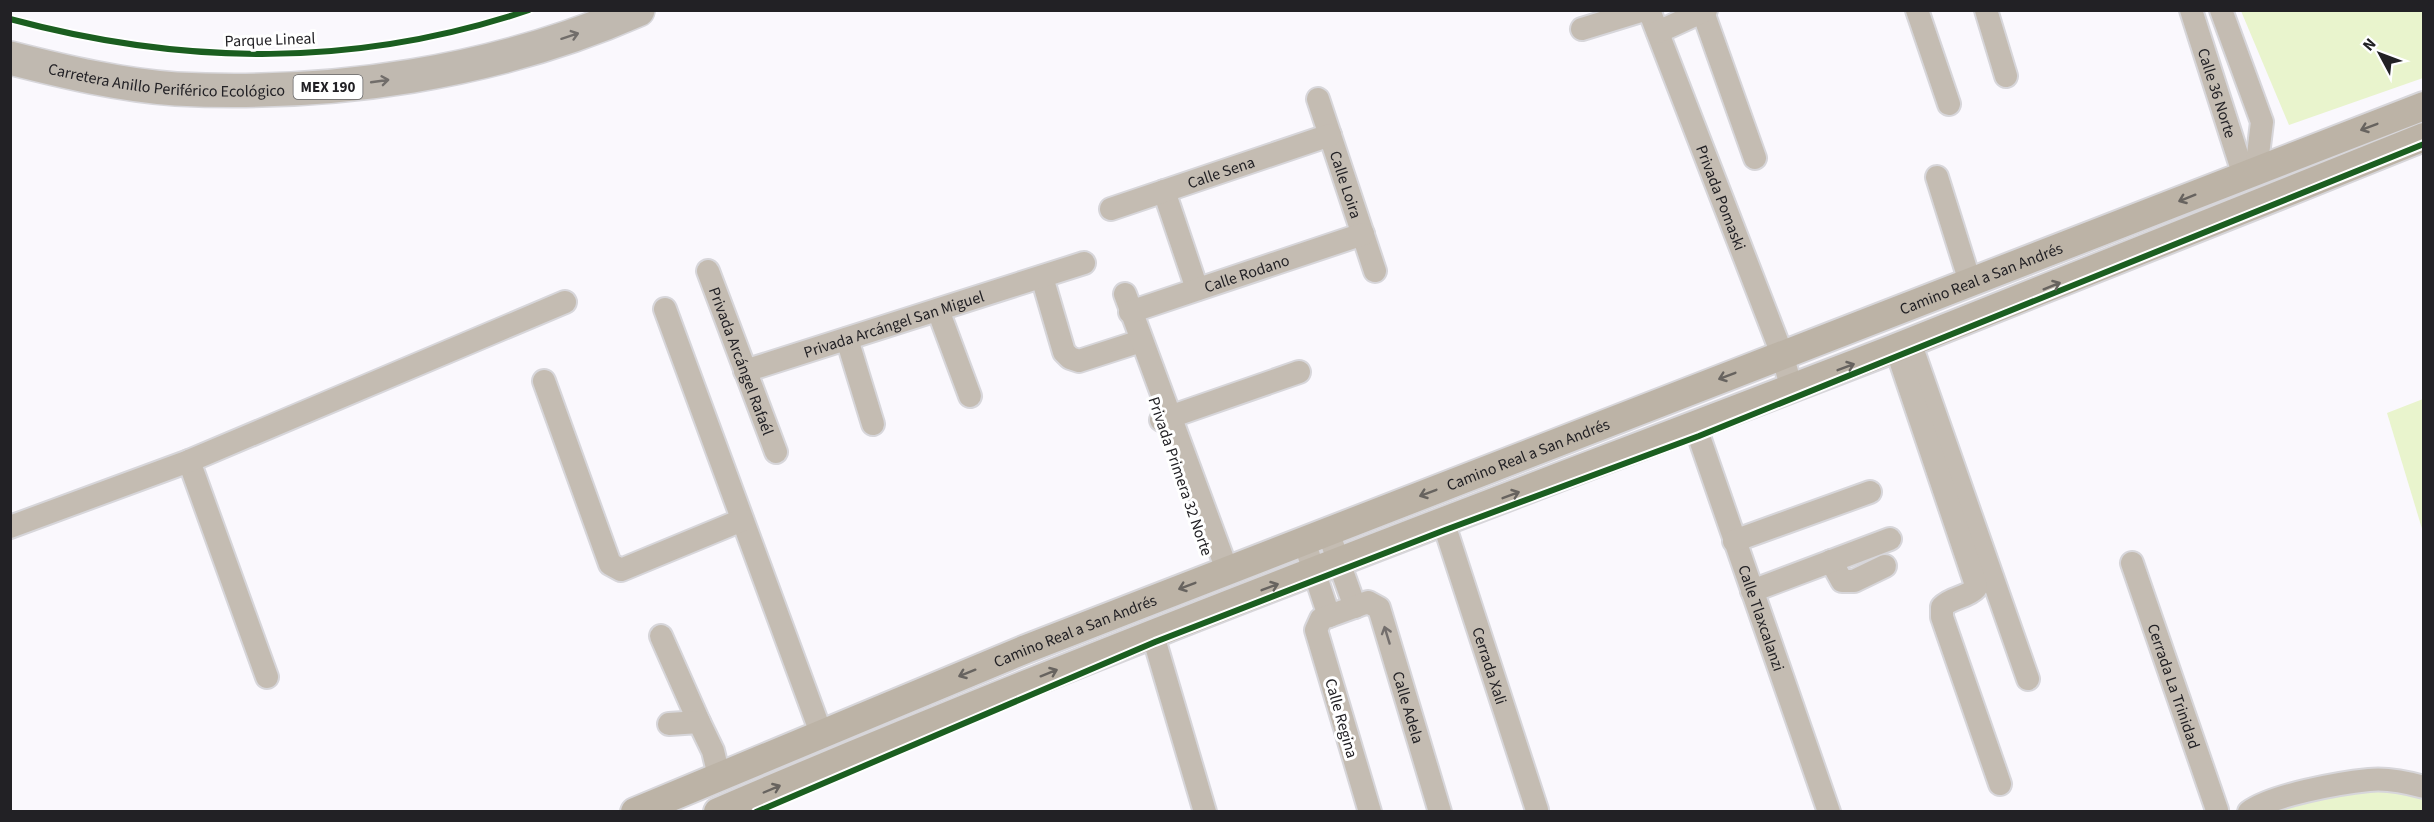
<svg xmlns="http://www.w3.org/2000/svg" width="2434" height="822" font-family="'Source Sans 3',sans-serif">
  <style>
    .green { fill: #e9f4cd }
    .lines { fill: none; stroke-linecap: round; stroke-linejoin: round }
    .minor-casing { stroke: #d7d6da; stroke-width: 26 }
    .major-casing { stroke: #d7d6da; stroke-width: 32 }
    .highway-casing { stroke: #d7d6da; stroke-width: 36 }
    .minor { stroke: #c4bcb2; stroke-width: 22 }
    .major { stroke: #bcb3a6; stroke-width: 28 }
    .highway { stroke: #c0b9b0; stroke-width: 33 }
    .cycleway-casing { stroke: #fff; stroke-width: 10 }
    .cycleway { stroke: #1b5e20; stroke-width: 6 }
    .oneway { stroke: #716d6a }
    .oneway2 { stroke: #67635f }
    .oneway3 { stroke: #736e6c }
    .labels { text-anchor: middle; stroke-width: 6; stroke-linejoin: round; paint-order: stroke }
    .shield { fill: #fff; stroke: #646466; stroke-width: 1.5 }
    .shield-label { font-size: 15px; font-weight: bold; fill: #222125 }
    .street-label { font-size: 16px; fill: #222125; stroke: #fff }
  </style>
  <rect width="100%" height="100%" fill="#faf8fd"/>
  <g class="green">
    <polygon points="2241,11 2423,11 2423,78 2289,125"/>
    <polygon points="2423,399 2424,399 2423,532 2387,413"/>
    <polygon points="2368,786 2409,792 2423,799 2423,811 2261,812"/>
  </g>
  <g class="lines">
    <g class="minor-casing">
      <g id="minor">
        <path id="s1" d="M1649,10L1782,354L1791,386"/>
        <polyline points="1917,10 1949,104"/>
        <polyline points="1986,10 2006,76"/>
        <path id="s2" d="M2191,10L2244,176"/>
        <polyline points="2221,10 2262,122 2256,171"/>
        <polyline points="1703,12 1755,158"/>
        <polyline points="1582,29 1644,10"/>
        <polyline points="1658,32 1706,10"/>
        <path id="s3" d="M1318,99L1375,271"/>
        <polyline points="1937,177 1970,282"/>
        <polyline points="1164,191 1197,289"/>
        <path id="s4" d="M1111,209L1330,135"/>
        <path id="s5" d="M708,271L776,452"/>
        <polyline points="1042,277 1064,352 1070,358 1079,361 1141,341"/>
        <polyline points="1125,294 1227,570"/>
        <polyline points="665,309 821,733"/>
        <polyline points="938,310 970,396"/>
        <path id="s6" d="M1130,312L1363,234"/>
        <polyline points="847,339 873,424"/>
        <polyline points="1910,342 2028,679"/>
        <path d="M1896,348L1975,582L1976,588C1967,598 1951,597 1942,607V617L2000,784"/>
        <path id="s7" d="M745,371L1084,263"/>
        <polyline points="544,381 610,564 621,570 742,520"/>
        <polyline points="1161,420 1299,372"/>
        <path id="s8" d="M1695,425L1829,812"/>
        <polyline points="189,461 267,677"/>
        <path id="s9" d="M1443,521L1537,810"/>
        <polyline points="10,527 189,461 565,302"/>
        <polyline points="1328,532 1355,607"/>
        <polyline points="1304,541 1329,616"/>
        <polyline points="1734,541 1870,492"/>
        <polyline points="1831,561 1842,581 1854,581 1885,566"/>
        <path id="s10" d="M2132,563L2217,810"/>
        <polyline points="1752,591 1890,539"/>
        <polyline points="1152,632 1205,812"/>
        <polyline points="661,636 699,722"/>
        <polyline points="669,724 699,722 713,751 719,776"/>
        <path id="s11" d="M1370,812L1316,630L1321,619L1368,602L1379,608L1440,812"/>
        <path d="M2249,812C2272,795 2339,783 2369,780C2387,778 2406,782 2424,787"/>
      </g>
    </g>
    <g class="major-casing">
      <g id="major">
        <path id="s12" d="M635,812L1026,649L2424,106"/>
        <path d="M718,812C1105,646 1500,501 1893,349C2070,280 2247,208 2424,137"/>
      </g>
    </g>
    <g class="highway-casing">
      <g id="highway">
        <path id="s13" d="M10,58C65,72 120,85 176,89C331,97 495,73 638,10"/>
      </g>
    </g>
    <use href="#minor" class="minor"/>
    <use href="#major" class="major"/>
    <use href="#highway" class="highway"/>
    <g class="cycleway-casing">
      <g id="cycleway">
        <path d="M10,19C185,66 356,68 529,10"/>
        <polyline points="756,812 1155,642 1445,530 1699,436 2424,144"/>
      </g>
    </g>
    <use href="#cycleway" class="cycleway"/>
  </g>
  <defs><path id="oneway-shaft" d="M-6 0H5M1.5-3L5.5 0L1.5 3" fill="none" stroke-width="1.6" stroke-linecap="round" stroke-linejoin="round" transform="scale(1.5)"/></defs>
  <g class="oneway">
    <use href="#oneway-shaft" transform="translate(570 36) rotate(-18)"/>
    <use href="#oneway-shaft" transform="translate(380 81) rotate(-8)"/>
  </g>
  <g class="oneway2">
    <use href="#oneway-shaft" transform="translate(2369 127) rotate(159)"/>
    <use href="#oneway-shaft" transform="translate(2187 198) rotate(158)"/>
    <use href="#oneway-shaft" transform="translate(2052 286) rotate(-22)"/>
    <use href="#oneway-shaft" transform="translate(1846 367) rotate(-21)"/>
    <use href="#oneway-shaft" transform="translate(1727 376) rotate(159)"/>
    <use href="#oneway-shaft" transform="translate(1428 493) rotate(159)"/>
    <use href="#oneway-shaft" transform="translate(1511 495) rotate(-21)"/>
    <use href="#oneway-shaft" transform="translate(1187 586) rotate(159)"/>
    <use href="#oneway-shaft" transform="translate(1270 587) rotate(-21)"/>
    <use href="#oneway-shaft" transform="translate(967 673) rotate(158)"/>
    <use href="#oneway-shaft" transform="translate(1049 673) rotate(-22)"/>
    <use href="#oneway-shaft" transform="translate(772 789) rotate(-23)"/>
  </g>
  <use class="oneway3" href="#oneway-shaft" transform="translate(1387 635) rotate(-107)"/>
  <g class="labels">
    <rect class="shield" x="293.5" y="75" width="69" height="24" rx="4.5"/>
    <g class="shield-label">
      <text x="328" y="92">MEX 190</text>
    </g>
    <g class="street-label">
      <text transform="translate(270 39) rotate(-2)" y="6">Parque Lineal</text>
      <text dy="6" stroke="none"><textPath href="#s13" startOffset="159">Carretera Anillo Periférico Ecológico</textPath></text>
      <text dy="6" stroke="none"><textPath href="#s2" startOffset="87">Calle 36 Norte</textPath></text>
      <text dy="6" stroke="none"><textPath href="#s4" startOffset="116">Calle Sena</textPath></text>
      <text dy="6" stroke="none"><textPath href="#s3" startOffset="90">Calle Loira</textPath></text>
      <text dy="6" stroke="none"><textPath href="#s1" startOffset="201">Privada Pomaski</textPath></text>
      <text dy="6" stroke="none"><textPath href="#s6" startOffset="123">Calle Rodano</textPath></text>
      <text dy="6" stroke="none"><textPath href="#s12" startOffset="1448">Camino Real a San Andrés</textPath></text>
      <text dy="6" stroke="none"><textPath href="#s7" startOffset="156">Privada Arcángel San Miguel</textPath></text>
      <text dy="6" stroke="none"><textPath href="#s5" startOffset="96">Privada Arcángel Rafaél</textPath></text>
      <text dy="6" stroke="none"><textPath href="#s12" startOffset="962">Camino Real a San Andrés</textPath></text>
      <text transform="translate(1181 476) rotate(71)" y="6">Privada Primera 32 Norte</text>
      <text dy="6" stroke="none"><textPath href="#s8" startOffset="204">Calle Tlaxcalanzi</textPath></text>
      <text dy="6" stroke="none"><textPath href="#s12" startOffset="476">Camino Real a San Andrés</textPath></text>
      <text dy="6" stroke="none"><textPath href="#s9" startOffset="152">Cerrada Xali</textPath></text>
      <text dy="6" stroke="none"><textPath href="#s10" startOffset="130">Cerrada La Trinidad</textPath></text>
      <text dy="6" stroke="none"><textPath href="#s11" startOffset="368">Calle Adela</textPath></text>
      <text transform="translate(1342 718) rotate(74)" y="6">Calle Regina</text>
    </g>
  </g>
  <rect width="2434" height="822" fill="none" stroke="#222125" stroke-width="24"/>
  <g transform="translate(2380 54) rotate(311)" stroke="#ffffff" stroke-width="4.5" paint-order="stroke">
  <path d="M0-4.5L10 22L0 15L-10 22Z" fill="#222125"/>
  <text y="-9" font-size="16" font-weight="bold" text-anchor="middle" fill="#222125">N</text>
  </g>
</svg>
